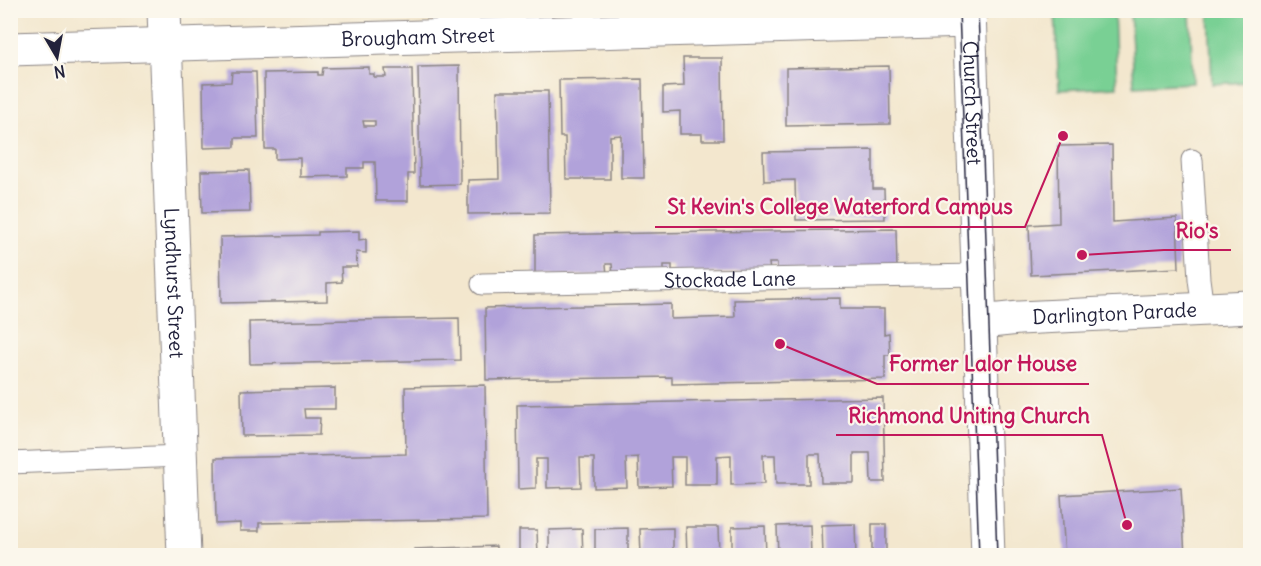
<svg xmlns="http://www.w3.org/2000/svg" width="1261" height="566" font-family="Delius,sans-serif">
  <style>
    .green { fill: #79d094; stroke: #4e7968; stroke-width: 1.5 }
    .building { fill: #b1a2da; fill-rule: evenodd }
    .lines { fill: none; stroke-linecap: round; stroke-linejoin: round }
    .service-casing { stroke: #8a8484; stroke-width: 23 }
    .minor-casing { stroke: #8a8484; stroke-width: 35 }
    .secondary-casing { stroke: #8a8484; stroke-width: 35 }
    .service { stroke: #fff; stroke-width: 21 }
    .minor { stroke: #fff; stroke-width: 33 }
    .secondary { stroke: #fff; stroke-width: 33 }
    .tram { stroke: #22223b; stroke-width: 1.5 }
    .labels { text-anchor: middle; stroke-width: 4.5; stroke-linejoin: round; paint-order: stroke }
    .street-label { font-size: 20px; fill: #22223b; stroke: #fbf7ec }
    .leader { fill: none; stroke: #c2185b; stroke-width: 2 }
    .callout-dot { fill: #c2185b; stroke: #fbf7ec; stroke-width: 2 }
    .callout-label { font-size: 21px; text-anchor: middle; font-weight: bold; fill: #c2185b; stroke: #fbf7ec; stroke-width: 4.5; stroke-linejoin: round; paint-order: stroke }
  </style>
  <rect width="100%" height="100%" fill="#fbf7ec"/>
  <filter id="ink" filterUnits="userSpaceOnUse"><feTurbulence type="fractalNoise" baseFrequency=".0167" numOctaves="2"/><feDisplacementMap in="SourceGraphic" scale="12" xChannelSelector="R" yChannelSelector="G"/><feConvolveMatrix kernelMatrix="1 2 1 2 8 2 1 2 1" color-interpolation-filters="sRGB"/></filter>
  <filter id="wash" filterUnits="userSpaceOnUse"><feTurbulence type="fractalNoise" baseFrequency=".008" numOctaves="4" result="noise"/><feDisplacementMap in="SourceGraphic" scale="24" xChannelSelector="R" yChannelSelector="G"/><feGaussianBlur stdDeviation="1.35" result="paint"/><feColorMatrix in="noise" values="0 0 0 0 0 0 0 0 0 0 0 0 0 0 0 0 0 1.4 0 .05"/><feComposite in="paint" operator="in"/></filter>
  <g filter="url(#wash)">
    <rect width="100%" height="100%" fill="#f3e7ce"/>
    <g class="green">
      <polygon points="1055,11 1114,11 1117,87 1059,90"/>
      <polygon points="1130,11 1190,11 1193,83 1134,86"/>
      <polygon points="1209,11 1250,11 1250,82 1212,84"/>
    </g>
    <g id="blocks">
      <g class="building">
        <polygon points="683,58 722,58 723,140 702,140 702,134 680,134 680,111 663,112 663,87 684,86"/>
        <polygon points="459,66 460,184 420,185 418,67"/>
        <polygon points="889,66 890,124 786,126 786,68"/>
        <path d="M369,67V74H374V77H386L385,69H412L414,174H408V201H376L375,162H364V168H347V176L300,177V158L275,159V149H265L264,73L318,72V75H322L323,68ZM363,121H375V126H364Z"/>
        <polygon points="232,72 256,72 258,138 235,138 235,147 204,148 203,83 231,82"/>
        <polygon points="642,79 644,178 621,178 621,135 610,136 610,179 566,179 565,137 560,137 559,80"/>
        <polygon points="497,91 548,91 550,213 468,214 468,180 499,179"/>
        <polygon points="1112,145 1113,222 1177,218 1179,268 1031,275 1029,225 1059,223 1058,146"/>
        <polygon points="873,150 873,189 884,189 885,219 796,220 795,180 764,181 763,152"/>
        <polygon points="249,170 250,212 202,213 201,171"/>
        <polygon points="896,229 897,270 777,272 777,263 769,263 770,272 672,274 672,265 664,265 664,274 613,275 612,264 606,264 607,275 535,276 535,235"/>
        <polygon points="359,231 359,240 366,239 366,253 356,252 357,267 341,267 342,282 327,283 327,301 221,303 220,237 318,235 318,232"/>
        <polygon points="840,298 840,309 884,309 884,334 889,333 890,355 885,355 885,379 672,384 672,377 486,380 485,308 671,304 671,319 735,317 734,300"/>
        <polygon points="459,318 460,360 250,364 249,322"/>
        <polygon points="485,385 487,519 259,523 259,531 240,531 240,523 216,524 215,458 406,454 405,387"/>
        <polygon points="335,388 335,409 304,409 305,418 320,418 319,435 242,436 241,390"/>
        <polygon points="883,398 885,482 871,482 870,453 854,453 854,483 821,483 820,454 809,454 809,484 776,484 775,455 763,455 764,484 731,485 731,455 717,456 717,485 685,485 685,457 671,457 672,486 639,487 638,457 626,458 627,487 594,488 594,458 580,458 581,487 547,488 547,459 536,459 536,488 518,489 517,405"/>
        <polygon points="1181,488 1185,556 1065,556 1061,495"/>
        <polygon points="855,524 856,556 823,556 822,525"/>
        <polygon points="872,524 886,524 886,556 868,556 868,554 872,553"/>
        <polygon points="810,525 811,556 778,556 777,526"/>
        <polygon points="765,526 766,556 732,556 732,527"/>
        <polygon points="686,527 718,527 719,556 687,556"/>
        <polygon points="628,528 628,556 595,556 595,529"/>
        <polygon points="673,528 673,556 641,556 640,529"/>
        <polygon points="582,529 583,556 549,556 549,530"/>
        <polygon points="519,530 537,530 538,556 519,556"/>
        <polygon points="496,546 496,556 414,556 414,549"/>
      </g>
    </g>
  </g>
  <g filter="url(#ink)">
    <use href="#blocks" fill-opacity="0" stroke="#8a8484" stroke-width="1.5"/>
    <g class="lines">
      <g class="service-casing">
        <g id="service">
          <polyline points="1192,160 1199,279 1203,309"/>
          <path id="s1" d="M482,284L978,275"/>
          <polyline points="10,463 180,456"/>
        </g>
      </g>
      <g class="minor-casing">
        <g id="minor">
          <path id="s2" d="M164,10L184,556"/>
          <path id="s3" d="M10,49L969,21"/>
          <path id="s4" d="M980,322L1019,318L1250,307"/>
        </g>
      </g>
      <g class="secondary-casing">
        <g id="secondary">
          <path id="s5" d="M969,10L988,556"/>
        </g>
      </g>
      <use href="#service" class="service"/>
      <use href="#minor" class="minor"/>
      <use href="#secondary" class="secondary"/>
      <g class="tram">
        <polyline points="959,10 979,556"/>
        <polyline points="978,10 997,556"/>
      </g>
    </g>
  </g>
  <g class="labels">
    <g class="street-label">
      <text dy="7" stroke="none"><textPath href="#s3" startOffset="408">Brougham Street</textPath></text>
      <text dy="7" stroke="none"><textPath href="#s5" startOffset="93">Church Street</textPath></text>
      <text dy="7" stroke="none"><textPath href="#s1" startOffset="248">Stockade Lane</textPath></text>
      <text dy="7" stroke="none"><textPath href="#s2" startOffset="273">Lyndhurst Street</textPath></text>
      <text dy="7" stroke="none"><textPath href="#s4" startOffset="135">Darlington Parade</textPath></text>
    </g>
  </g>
  <path class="leader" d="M1063 136L1025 227H655M1082 255L1164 250H1231M780 344L877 384H1089M1127 525L1102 435H836"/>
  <g class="callout-dot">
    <circle cx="1063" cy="136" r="6"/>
    <circle cx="1082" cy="255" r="6"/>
    <circle cx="780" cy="344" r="6"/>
    <circle cx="1127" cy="525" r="6"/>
  </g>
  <g class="callout-label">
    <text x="840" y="214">St Kevin's College Waterford Campus</text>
    <text x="1197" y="238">Rio's</text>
    <text x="983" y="371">Former Lalor House</text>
    <text x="969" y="423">Richmond Uniting Church</text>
  </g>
  <rect width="1261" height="566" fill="none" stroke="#fbf7ec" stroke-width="36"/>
  <g transform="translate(57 57) rotate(170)" stroke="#fbf7ec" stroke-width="4.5" paint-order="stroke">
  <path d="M0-4.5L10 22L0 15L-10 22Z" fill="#22223b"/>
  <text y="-9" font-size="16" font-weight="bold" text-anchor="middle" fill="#22223b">N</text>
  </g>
</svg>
